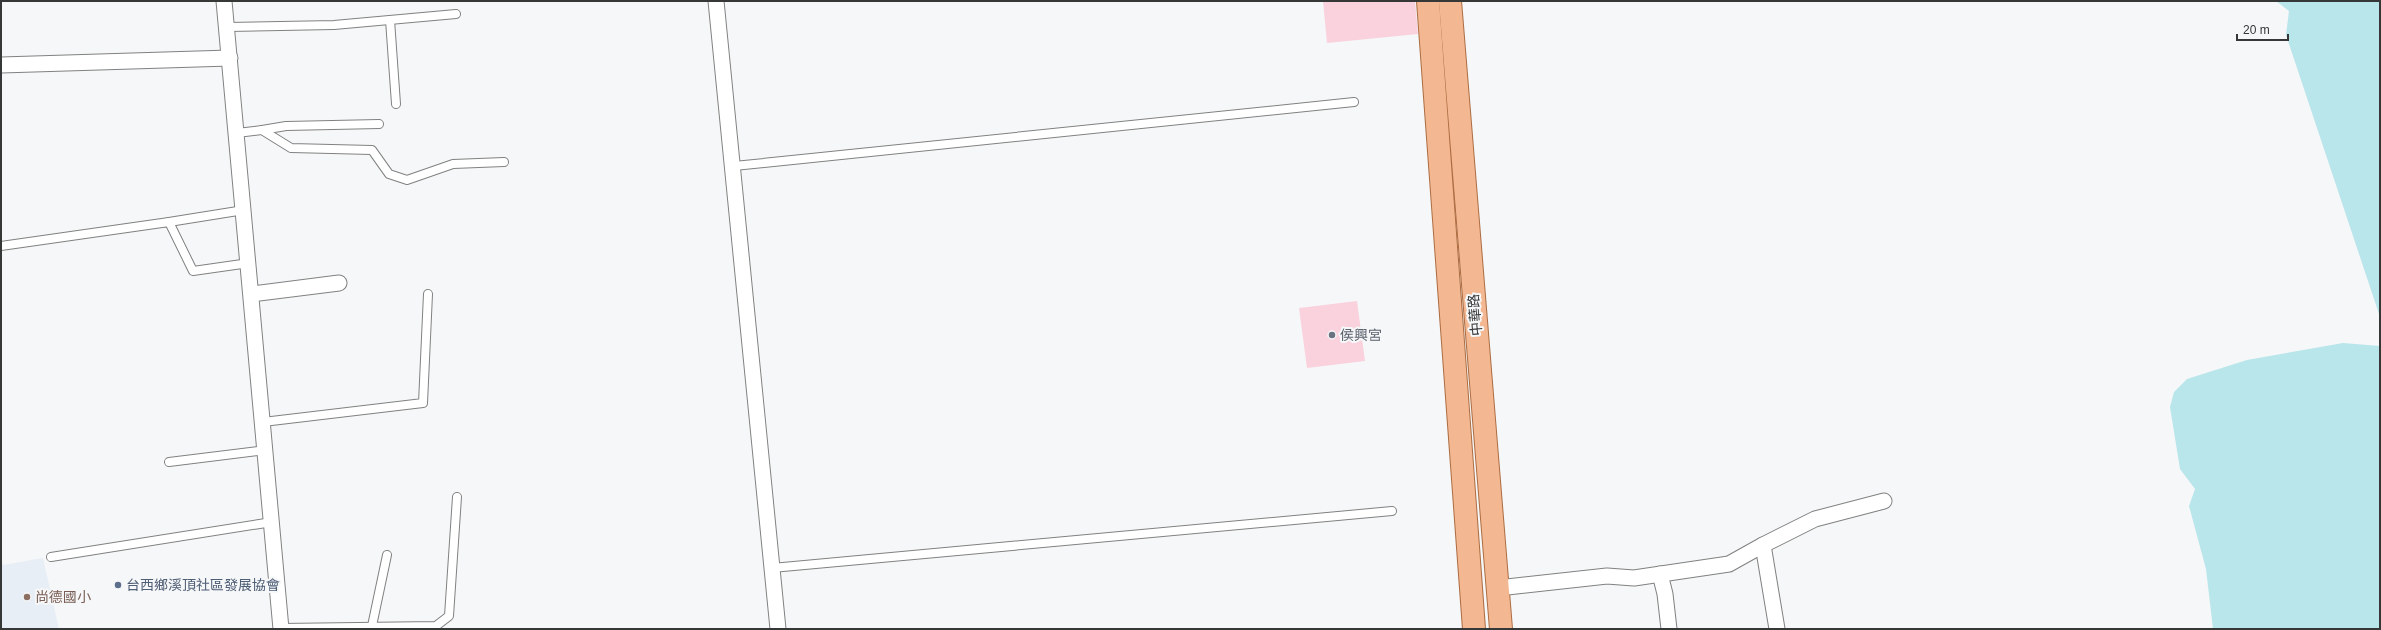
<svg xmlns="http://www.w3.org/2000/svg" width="2381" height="630" font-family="Arial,'Noto Sans TC',sans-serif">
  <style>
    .built { fill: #e7eef5 }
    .water { fill: #b9e6eb }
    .building { fill: #fad2dd }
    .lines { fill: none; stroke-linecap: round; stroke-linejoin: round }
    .lane-casing { stroke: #808181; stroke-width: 10 }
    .street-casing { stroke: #808181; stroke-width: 17 }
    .primary-casing { stroke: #ac6c42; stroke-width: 24 }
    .lane { stroke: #fff; stroke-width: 8 }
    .street { stroke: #fff; stroke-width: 15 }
    .primary { stroke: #f3b891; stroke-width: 22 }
    .worship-dot { fill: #6b7280; stroke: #f6f7f8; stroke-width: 1.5 }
    .service-dot { fill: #5c6f8a; stroke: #f6f7f8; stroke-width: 1.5 }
    .education-dot { fill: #8d6e63; stroke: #f6f7f8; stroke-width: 1.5 }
    .labels { text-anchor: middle; stroke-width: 4; stroke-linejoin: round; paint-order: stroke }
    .street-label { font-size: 14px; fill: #363737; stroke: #f6f7f8 }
    .worship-label { font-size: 14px; fill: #5b616d; stroke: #f6f7f8; text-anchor: start }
    .service-label { font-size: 14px; fill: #4e5e75; stroke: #f6f7f8; text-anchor: start }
    .education-label { font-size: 14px; fill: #785e54; stroke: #f6f7f8; text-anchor: start }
  </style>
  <rect width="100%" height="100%" fill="#f6f7f8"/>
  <polygon class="built" points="1,558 3,565 43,558 59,629 1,629"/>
  <g class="water">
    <polygon points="2276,1 2380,1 2380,317 2286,35 2289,11"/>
    <polygon points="2343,343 2380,346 2380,629 2213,629 2206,569 2189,506 2195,489 2180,469 2170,407 2174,392 2187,379 2247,360"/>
  </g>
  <g class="building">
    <polygon points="1323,1 1415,1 1418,34 1327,43"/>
    <polygon points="1357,301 1365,361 1307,368 1299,308"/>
  </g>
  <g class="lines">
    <g class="lane-casing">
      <g id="lane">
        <polyline points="390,20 396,104"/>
        <polyline points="227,27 334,25 456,14"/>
        <polyline points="262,130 286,126 379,124"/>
        <polyline points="237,133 262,130 291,148 372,150 389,174 407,180 453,164 504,162"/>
        <polyline points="734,166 1354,102"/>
        <polyline points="169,222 244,210"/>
        <polyline points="1,246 169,222 193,271 249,263"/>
        <polyline points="263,422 423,403 428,294"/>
        <polyline points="169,462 266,450"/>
        <polyline points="51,557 272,522"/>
        <polyline points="772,568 1392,511"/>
        <polyline points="372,626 387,555"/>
        <polyline points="280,628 436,626 449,616 457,497"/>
      </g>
    </g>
    <g class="street-casing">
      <g id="street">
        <polyline points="224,1 281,629"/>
        <polyline points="716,1 778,629"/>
        <polyline points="1,65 230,58"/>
        <polyline points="252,294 339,283"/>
        <polyline points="1763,545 1815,519 1884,501"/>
        <polyline points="1660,574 1665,594 1669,629"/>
        <polyline points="1498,588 1607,576 1634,578 1729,564 1763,545 1777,629"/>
      </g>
    </g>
    <g class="primary-casing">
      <g id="primary">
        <polyline points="1428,1 1474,629"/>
        <polyline points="1450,1 1501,629"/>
      </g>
    </g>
    <use href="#lane" class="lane"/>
    <use href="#street" class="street"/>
    <use href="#primary" class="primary"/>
  </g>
  <circle class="worship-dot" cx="1332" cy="335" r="4"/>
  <circle class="service-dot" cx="118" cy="585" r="4"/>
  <circle class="education-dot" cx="27" cy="597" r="4"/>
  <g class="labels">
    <g class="street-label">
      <text transform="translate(1475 315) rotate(-95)" y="5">中華路</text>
    </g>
    <g class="worship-label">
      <text x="1340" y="340">侯興宮</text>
    </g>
    <g class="service-label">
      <text x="126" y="590">台西鄉溪頂社區發展協會</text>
    </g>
    <g class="education-label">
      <text x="35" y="602">尚德國小</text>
    </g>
  </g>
  <rect width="2381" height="630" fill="none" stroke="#363737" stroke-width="4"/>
  <path d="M2237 34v6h51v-6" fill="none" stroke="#363737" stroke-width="2"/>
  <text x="2243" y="34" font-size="12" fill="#363737" stroke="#f6f7f8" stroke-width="3" paint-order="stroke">20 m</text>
</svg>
